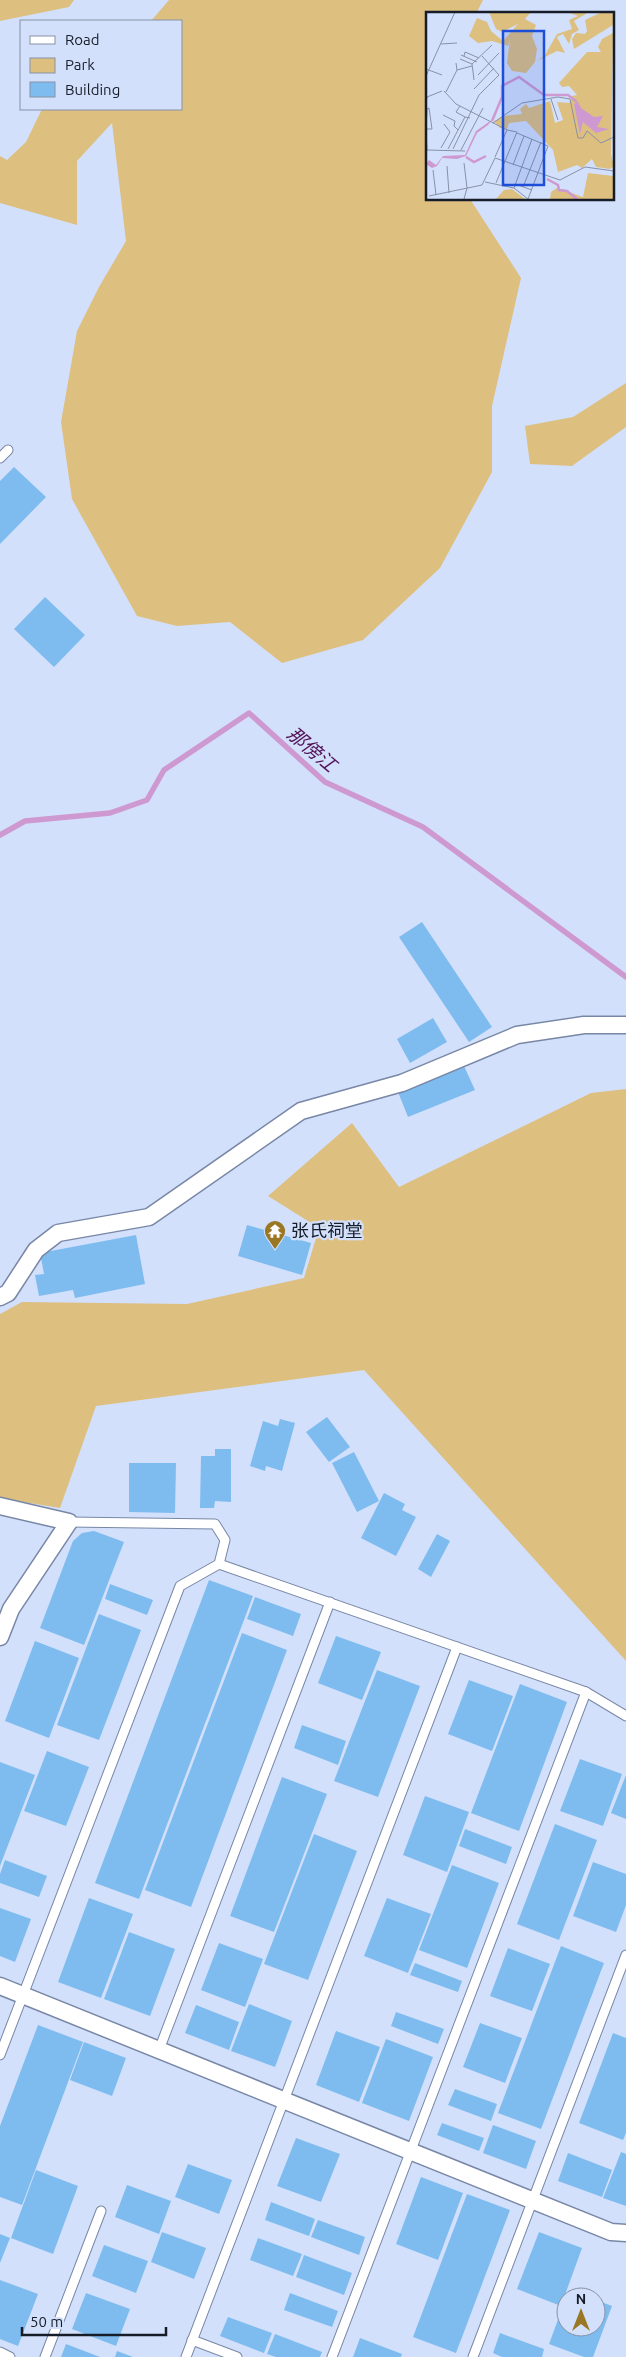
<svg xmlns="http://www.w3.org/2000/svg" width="626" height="2357" font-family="Ubuntu,'Noto Sans SC',sans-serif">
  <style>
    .green { fill: #ddbf80 }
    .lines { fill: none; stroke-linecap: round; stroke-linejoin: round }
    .stream { stroke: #ce98d0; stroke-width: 5.5 }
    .building { fill: #7ebcf0 }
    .service-casing { stroke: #7887a6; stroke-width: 11 }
    .minor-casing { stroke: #7887a6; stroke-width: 19 }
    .service { stroke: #fff; stroke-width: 9 }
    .minor { stroke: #fff; stroke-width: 16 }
    .labels { text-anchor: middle; stroke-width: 4.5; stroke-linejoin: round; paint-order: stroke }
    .poi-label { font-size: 18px; fill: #161c28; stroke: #d3e0fb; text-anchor: start }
    .water-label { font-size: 19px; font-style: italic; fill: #531258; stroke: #d3e0fb }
    .inset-river { fill: none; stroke: #ce98d0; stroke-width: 2.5 }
    .inset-road { fill: none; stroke: #8792a7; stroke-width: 1 }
    .view { fill: #1d4ed8; fill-opacity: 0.15; stroke: #1d4ed8; stroke-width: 2.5 }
    .inset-edge { fill: none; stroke: #161c28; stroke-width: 2.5 }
  </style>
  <rect width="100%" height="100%" fill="#d3e0fb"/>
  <g class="green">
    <polygon points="0,0 74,0 69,7 0,21"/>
    <polygon points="169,0 483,0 476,14 427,14 427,199 470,199 521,278 492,406 492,472 440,568 363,640 282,663 230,622 177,626 137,616 72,499 61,422 77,331 99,287 126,241 112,123 77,161 77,225 0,203 0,156 7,160 26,142 42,109 181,109 181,21 151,21"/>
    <polygon points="626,383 626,427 572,466 530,464 525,426 573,417"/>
    <polygon points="626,1089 626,1661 364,1370 96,1406 60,1508 0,1498 0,1314 22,1302 187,1304 304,1278 319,1228 268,1196 352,1123 399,1187 591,1093"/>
  </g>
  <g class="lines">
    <polyline class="stream" points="0,835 25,821 110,813 147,800 164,770 249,713 325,782 423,827 626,977"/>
  </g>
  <g class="building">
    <polygon points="14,467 46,497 0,544 0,481"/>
    <polygon points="45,597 85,635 54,667 14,629"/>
    <polygon points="422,922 492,1027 469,1042 399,937"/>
    <polygon points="433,1018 447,1042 410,1063 397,1039"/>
    <polygon points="464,1066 475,1090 408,1117 398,1092"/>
    <polygon points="247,1225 311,1243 302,1275 238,1256"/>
    <polygon points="136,1235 145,1284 75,1298 73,1290 39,1296 35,1275 44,1274 40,1253"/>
    <polygon points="327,1417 350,1447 329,1462 306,1432"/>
    <polygon points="280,1419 295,1423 282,1471 266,1466 265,1471 250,1466 263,1421 278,1426"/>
    <polygon points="215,1449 231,1449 231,1502 215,1501 214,1508 200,1508 201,1456 215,1456"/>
    <polygon points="354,1452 379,1501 357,1512 332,1463"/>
    <polygon points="129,1463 176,1463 175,1513 129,1512"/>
    <polygon points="384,1493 405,1504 402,1510 416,1517 396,1556 361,1538"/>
    <polygon points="94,1531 124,1542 84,1645 40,1628 73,1541 82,1533"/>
    <polygon points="437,1534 450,1541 431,1577 418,1569"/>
    <polygon points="209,1580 253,1596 139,1899 95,1883"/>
    <polygon points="110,1584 153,1600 147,1615 105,1599"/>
    <polygon points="255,1597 301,1614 293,1636 247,1619"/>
    <polygon points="99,1614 141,1630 99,1740 57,1725"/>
    <polygon points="242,1633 287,1650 191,1907 145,1890"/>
    <polygon points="336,1636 381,1652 362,1700 318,1683"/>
    <polygon points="35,1641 79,1658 49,1738 5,1721"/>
    <polygon points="377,1670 420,1686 378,1797 334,1781"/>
    <polygon points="469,1680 513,1696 492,1751 448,1734"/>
    <polygon points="520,1684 567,1702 519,1831 471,1813"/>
    <polygon points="302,1725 346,1741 338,1765 294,1748"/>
    <polygon points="47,1751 89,1767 66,1826 24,1811"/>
    <polygon points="580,1759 622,1774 603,1826 560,1811"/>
    <polygon points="0,1762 35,1775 0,1866"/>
    <polygon points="626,1775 626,1819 611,1813"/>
    <polygon points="282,1777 327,1794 274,1932 230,1916"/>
    <polygon points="425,1796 469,1812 447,1872 403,1855"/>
    <polygon points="555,1824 597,1840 559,1940 517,1924"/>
    <polygon points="465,1829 512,1847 506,1864 459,1846"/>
    <polygon points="314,1834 357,1851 308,1980 264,1964"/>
    <polygon points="5,1860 47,1876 39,1897 0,1883 0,1874"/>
    <polygon points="593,1862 626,1874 626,1905 616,1932 573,1916"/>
    <polygon points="452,1865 499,1883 467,1968 419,1950"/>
    <polygon points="89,1898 133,1914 101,1998 58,1982"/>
    <polygon points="387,1898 431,1914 408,1973 364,1956"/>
    <polygon points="0,1908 31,1919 15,1962 0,1956"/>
    <polygon points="129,1932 175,1949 150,2016 104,1999"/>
    <polygon points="219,1943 263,1959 245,2007 201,1990"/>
    <polygon points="561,1946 604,1963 541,2129 498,2113"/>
    <polygon points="508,1948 550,1964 532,2011 490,1996"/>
    <polygon points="415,1963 462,1981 458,1992 410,1975"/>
    <polygon points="249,2004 292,2021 275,2067 231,2051"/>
    <polygon points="196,2005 239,2022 229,2050 185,2033"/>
    <polygon points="396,2012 444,2029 438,2044 391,2026"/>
    <polygon points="480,2023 522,2038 505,2083 463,2067"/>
    <polygon points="38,2025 83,2042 22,2205 0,2197 0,2126"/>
    <polygon points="336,2031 380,2047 359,2102 316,2085"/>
    <polygon points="613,2033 626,2038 626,2133 623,2140 579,2123"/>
    <polygon points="386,2039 433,2057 409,2121 362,2103"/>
    <polygon points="84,2042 126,2058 112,2096 70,2080"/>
    <polygon points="455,2089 497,2104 491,2121 448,2105"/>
    <polygon points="442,2123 484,2138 479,2151 437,2135"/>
    <polygon points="493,2125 536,2141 526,2169 483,2153"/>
    <polygon points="296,2138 340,2154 321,2202 277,2186"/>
    <polygon points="621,2152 626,2154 626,2206 603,2198"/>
    <polygon points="568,2153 612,2170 602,2197 558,2181"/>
    <polygon points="188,2164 232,2180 219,2214 175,2197"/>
    <polygon points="36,2170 78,2186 53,2254 11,2238"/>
    <polygon points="421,2177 463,2193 438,2260 396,2244"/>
    <polygon points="127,2185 171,2201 159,2234 115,2217"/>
    <polygon points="467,2194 510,2210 456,2353 413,2337"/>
    <polygon points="271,2202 315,2219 309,2236 265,2220"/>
    <polygon points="318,2220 365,2237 359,2255 311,2237"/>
    <polygon points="162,2232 206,2248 194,2279 151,2262"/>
    <polygon points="539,2232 582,2248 561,2306 517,2289"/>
    <polygon points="0,2234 10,2238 0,2263"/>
    <polygon points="258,2238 302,2254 293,2276 250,2260"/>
    <polygon points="104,2245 148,2261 136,2293 92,2276"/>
    <polygon points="304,2255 352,2273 344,2295 296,2277"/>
    <polygon points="0,2280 38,2294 18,2346 0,2339"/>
    <polygon points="569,2290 588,2297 566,2297"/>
    <polygon points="86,2293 130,2309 116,2346 72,2329"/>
    <polygon points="290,2293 338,2311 332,2327 284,2310"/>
    <polygon points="566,2298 566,2327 596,2327 596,2300 612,2306 593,2357 584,2357 549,2344"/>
    <polygon points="228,2317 272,2333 264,2353 220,2336"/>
    <polygon points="500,2333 544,2349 542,2357 502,2357 493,2353"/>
    <polygon points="275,2334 322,2352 320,2357 276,2357 267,2354"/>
    <polygon points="360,2338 402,2354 401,2357 353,2357"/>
    <polygon points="66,2344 100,2357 61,2357"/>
    <polygon points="117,2351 133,2357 115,2357"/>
  </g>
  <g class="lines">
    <g class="service-casing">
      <g id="service">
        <polyline points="0,458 8,450"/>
        <polyline points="219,1564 586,1692 626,1716"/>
        <polyline points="159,2050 330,1602"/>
        <polyline points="0,2055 180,1586 219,1564 225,1540 215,1524 69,1522"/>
        <polyline points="192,2340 237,2357"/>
        <polyline points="0,2352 10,2357"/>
        <polyline points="45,2357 101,2211"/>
        <polyline points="186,2357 457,1647"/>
        <polyline points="332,2357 586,1692"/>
        <polyline points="473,2357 626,1955"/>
      </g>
    </g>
    <g class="minor-casing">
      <g id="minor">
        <polyline points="0,1297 8,1293 36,1250 58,1233 149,1217 301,1111 402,1083 517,1035 584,1025 626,1025"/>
        <polyline points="0,1506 69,1522 11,1609 0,1637"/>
        <polyline points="0,1986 611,2232 626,2233"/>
      </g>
    </g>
    <use href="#service" class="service"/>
    <use href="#minor" class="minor"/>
  </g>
  <defs>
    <g id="temple-pin" transform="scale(1.125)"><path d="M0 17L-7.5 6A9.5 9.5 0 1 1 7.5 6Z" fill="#9a7722" stroke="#d3e0fb"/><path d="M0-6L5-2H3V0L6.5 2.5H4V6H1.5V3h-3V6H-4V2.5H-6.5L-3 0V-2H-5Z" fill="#fff"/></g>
  </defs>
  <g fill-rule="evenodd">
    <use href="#temple-pin" x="275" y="1231"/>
  </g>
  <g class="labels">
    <g class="poi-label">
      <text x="291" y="1237">张氏祠堂</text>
    </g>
    <g class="water-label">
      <text transform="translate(312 749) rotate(40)" y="7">那傍江</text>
    </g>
  </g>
  <g transform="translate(426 12)">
    <rect width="188" height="188" fill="#d3e0fb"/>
    <path d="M63,0H105L99,7L110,13L106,24L111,37L109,50L100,61L86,59L81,51L84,27L82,34L66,29L52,31L43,24L51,6L61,10L65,19L77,29L92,12L76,20L70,17ZM141,0H163L148,9L153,18L146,22L143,32L137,22L131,25L139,41L131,39L111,49L119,43L131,22L146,17L143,8L152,4ZM176,0H187V13L148,37L146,27L150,21L159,22L161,19L159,8ZM187,21L185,142L188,154L184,157L170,155L166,147L156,156L151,153L132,160L127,138L100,109L83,111L81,117L74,116L68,109L78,104L96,102L94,97L100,92L103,96L124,89L129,111L137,108L131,90L143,91L146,84L151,83L143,74L136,75L133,71L161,40H175L172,35L176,27ZM162,161L187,164V187H124L125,180L131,176L157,185ZM86,177L99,187H70L78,178Z" fill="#ddbf80"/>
    <path d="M152,90L155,96L168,105L177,104L171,115L183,117L170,121L157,110L154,122L148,92ZM67,107L62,113L51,121L40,144L31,147L16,146L11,154L6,156L0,152L3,148L10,153L17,144L39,143L50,119Z" fill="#ce98d0"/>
    <path class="inset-river" d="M66,109L76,85V74L93,65L118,83H142L151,90M40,145L48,150L60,144M121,167L132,173L133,178L141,179L151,187"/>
    <path class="inset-road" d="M15,32L31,31M35,43L51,50M38,44L39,40L53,46M34,47L46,52L48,68M46,52L66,33M0,57L16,63M31,58L46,54M52,63L73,41M0,64L29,0M48,77L68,56M18,79L30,92L81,118L69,145M20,80L31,58L30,51M125,87L132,108M0,91L1,85L16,79M34,94L30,100L39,105M17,103L29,109L28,114L32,118M67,111L96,91L132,85L144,87L152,126H157L161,119L175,131L188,125M0,117H6L3,96L1,97L0,117L1,138M91,121L122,134L102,187M15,136L24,120L18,112M22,137L39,105L44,106M27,137L53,83L73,63L56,44M1,138L39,139M35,138L57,96M38,151L41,176L38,187M87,153L98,124M21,154L23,181M7,158L10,183M59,170L88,176L102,187M70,171L91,120L81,118M89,172L106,178M97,175L115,130M88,176L106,127M3,184L56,173L69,146L134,168L159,155L188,159"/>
    <path class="view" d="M77,19H118V173H77Z"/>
    <rect width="188" height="188" class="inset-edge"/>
  </g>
  <rect x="20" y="20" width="162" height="90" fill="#d3e0fb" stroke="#8792a7"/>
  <rect x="30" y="36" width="25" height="8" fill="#ffffff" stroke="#8792a7"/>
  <text x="65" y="45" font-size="15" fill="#161c28">Road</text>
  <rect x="30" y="58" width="25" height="15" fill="#ddbf80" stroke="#8792a7"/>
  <text x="65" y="70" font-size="15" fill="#161c28">Park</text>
  <rect x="30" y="82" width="25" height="15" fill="#7ebcf0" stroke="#8792a7"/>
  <text x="65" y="95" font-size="15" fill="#161c28">Building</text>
  <g transform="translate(581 2312)"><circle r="24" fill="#d3e0fb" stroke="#8792a7"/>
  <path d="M0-4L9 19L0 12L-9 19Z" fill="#9a7722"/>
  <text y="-8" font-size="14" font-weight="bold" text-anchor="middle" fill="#161c28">N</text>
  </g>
  <path d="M22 2327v8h144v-8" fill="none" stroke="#161c28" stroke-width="2.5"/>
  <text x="30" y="2327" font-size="15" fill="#161c28" stroke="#d3e0fb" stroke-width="4" paint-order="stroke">50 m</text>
</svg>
